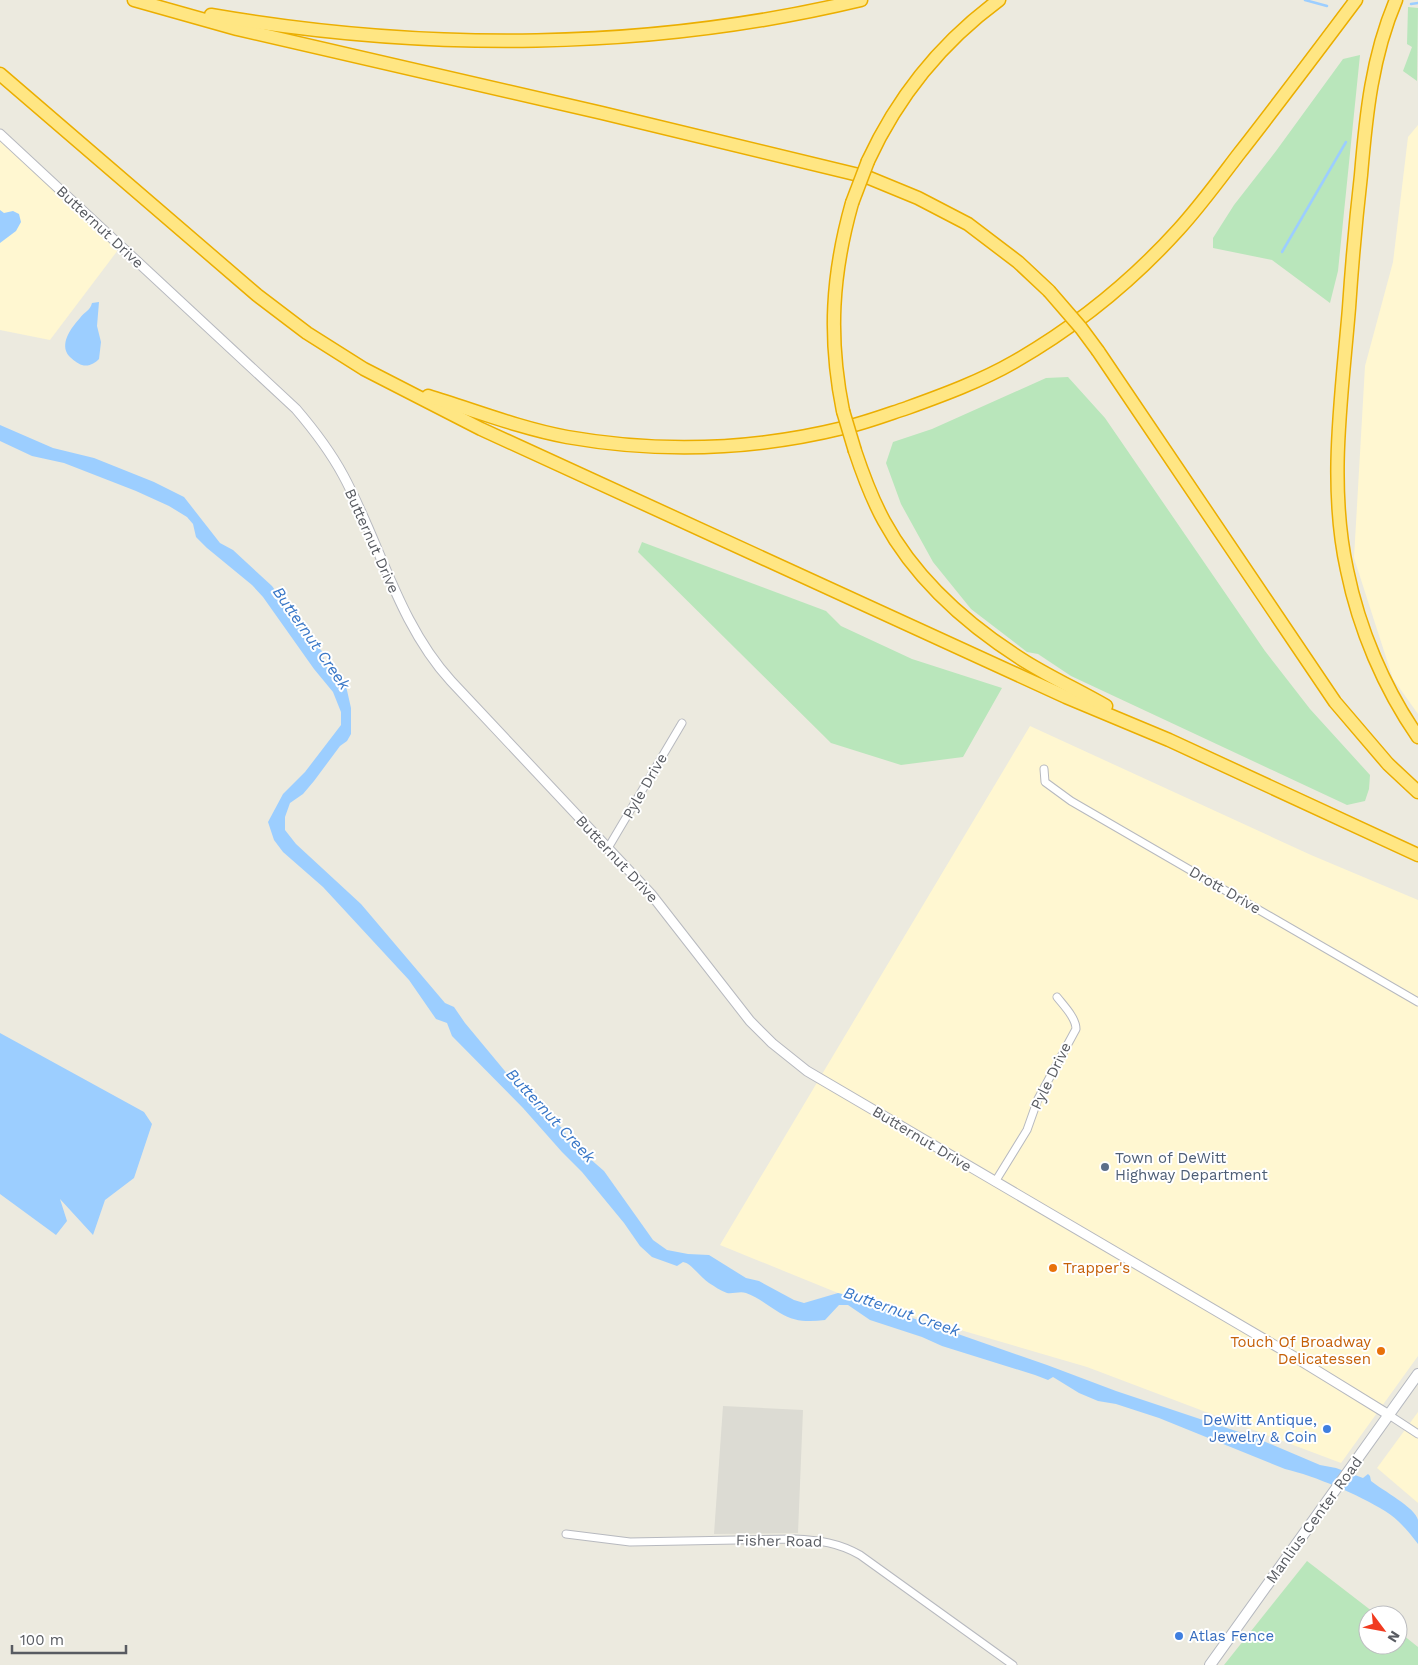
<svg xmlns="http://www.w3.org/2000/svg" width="1418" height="1665" font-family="'Work Sans',sans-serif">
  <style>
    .commercial { fill: #fff7d1 }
    .industrial { fill: #dcdbd3 }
    .green { fill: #b9e6bb }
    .water { fill: #9cceff }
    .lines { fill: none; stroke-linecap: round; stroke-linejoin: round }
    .stream { stroke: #9cceff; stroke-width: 2.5 }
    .minor-casing { stroke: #b7b9bf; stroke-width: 9 }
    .tertiary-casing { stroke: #b7b9bf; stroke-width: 11 }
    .secondary-casing { stroke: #b5b8bf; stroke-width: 12 }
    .motorway-casing { stroke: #ebae00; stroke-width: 15 }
    .minor { stroke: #fff; stroke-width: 7 }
    .tertiary { stroke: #fff; stroke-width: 9 }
    .secondary { stroke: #fff; stroke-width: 10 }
    .motorway { stroke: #ffe683; stroke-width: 12 }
    .motorway-bridge-casing { stroke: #ebae00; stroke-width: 15; stroke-linecap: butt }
    .motorway-bridge { stroke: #ffe683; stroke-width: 12 }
    .service-dot { fill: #5c6f8a; stroke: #fff; stroke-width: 2 }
    .food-dot { fill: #e8710a; stroke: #fff; stroke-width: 2 }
    .shop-dot { fill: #3f7fe0; stroke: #fff; stroke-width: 2 }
    .labels { text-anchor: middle; stroke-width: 4; stroke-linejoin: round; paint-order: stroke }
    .street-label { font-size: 15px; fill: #585b61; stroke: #fff }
    .service-label { font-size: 15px; fill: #4e5e75; stroke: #fff; text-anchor: start }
    .food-label { font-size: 15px; fill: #c56008; stroke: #fff; text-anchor: start }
    .shop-label { font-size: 15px; fill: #366cbe; stroke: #fff; text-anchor: end }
    .water-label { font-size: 16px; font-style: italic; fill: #3977c7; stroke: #fff }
  </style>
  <rect width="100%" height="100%" fill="#eceadf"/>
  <g class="commercial">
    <polygon points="1418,125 1418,714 1393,679 1354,558 1365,366 1393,262 1408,137"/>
    <polygon points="0,140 118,250 50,340 0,330"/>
    <polygon points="1030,726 1311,855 1418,900 1418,1356 1341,1463 1087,1367 878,1306 838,1293 720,1245"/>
    <polygon points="1418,1412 1418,1503 1377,1468"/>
  </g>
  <polygon class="industrial" points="723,1406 803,1410 798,1533 714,1534"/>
  <g class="green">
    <polygon points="1408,7 1418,8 1417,81 1403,71 1412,47 1407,44"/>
    <polygon points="1360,55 1338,271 1330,303 1272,260 1213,248 1213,238 1234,205 1276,151 1343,59"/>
    <polygon points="1068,377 1105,418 1265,651 1310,709 1370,775 1369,789 1365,801 1347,805 1071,676 1038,654 1027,652 971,609 933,562 901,504 886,463 893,442 932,429 1046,378"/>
    <polygon points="642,542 826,611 841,626 912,659 1002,688 963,757 901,765 831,743 638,552"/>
    <polygon points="1307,1561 1377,1615 1368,1615 1368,1645 1398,1645 1398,1631 1418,1647 1418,1665 1224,1665"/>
  </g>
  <g class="water">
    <polygon points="0,210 4,213 13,211 19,214 21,222 16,231 0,243"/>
    <path d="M99,302L97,326L101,342L99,359C95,363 89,367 82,365C78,364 72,359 69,356C59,344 71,328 80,318C84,312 90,311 92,303Z"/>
    <path d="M0,425L53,448L94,458L154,482L184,497L220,543L233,550L272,586L309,638L322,651L325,665L346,686L351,708V734L347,741L340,746L314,781L303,794L290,803L285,817V830L296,844L361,904L445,1003L454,1007L465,1023L509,1076L541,1106L547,1115L562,1128L572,1143L604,1171L653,1240L667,1250L688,1254L709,1255L746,1278L759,1281L794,1300L804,1303L838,1293L867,1300L878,1306L1047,1365L1116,1391L1254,1437L1320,1465L1336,1468L1363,1478L1368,1474L1370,1476L1371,1481C1382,1490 1416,1508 1418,1520C1418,1528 1418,1536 1418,1544C1409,1532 1398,1519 1385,1511C1359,1495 1315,1476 1285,1469L1159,1418L1116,1404L1098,1401L1079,1393L1053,1377L1048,1380L1035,1375L942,1346L922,1337L870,1320L848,1305H839L825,1320C809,1322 794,1322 780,1313C769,1306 759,1298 746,1293C740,1291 733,1294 727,1293C721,1291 714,1286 709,1283C700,1277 691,1263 683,1262L677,1266L652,1257L640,1246L624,1223L582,1172L562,1152L523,1108L452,1036L447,1023L436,1019L409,980L323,887L283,852L274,840L268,822L283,794L305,772L341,725V712L333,692L314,669L263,597L252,585L207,548L196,537L193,524L187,517L169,506L136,491L64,463L32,456L0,441Z"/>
    <polygon points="0,1033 144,1112 152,1124 134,1178 105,1200 93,1235 60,1199 67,1221 56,1235 0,1194"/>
  </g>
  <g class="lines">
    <g class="stream">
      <polyline points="1305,0 1327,6"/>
      <polyline points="1411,4 1418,3"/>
      <polyline points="1282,252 1346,142"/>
    </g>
    <g class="minor-casing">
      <g id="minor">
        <polyline points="1044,769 1045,782 1071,801 1418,1002"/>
        <polyline points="608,848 682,723"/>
        <path d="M995,1182L1027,1130L1038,1099L1076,1029C1076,1018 1064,1006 1057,997"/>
        <polyline points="1389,1415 1418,1434"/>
        <path d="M566,1534L630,1542L794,1539C819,1540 839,1543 860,1555L1013,1665"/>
      </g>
    </g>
    <g class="tertiary-casing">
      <path id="tertiary" d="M0,134L296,409C314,430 330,451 343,475C380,543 398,623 451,681L651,894L750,1021L772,1043L807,1071L1293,1356L1389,1415"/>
    </g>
    <g class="secondary-casing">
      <polyline id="secondary" points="1210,1665 1418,1374"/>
    </g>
    <g class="motorway-casing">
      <g id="motorway">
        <polyline points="134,0 237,29 602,113 867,177 918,198 968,224 1018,262 1049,291"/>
        <path d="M1396,0C1372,56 1366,115 1361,175C1356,219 1352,263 1349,308C1342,394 1328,484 1347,570C1359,629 1384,688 1418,737"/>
        <path d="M211,15C426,52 648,51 861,0"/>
        <polyline points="0,74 257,295 307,333 364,369 481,429 1066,697 1169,740 1418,855"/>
        <path d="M868,161C898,96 942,42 999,0"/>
        <polyline points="1098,351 1335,702 1388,764 1418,792"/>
        <path d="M428,396C474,410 519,428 567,437C658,453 753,450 843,428C865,423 886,415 907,408C943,395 981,381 1014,362C1075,327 1132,281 1179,229C1200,206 1219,180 1238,155C1278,104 1317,52 1356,0"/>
        <path d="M843,411C828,337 832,274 852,203"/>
        <path d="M855,451C863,475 872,499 884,521C916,580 970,627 1026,662C1052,678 1080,691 1106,706"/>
      </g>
    </g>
    <use href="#minor" class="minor"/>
    <use href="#tertiary" class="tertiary"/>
    <use href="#secondary" class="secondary"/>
    <use href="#motorway" class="motorway"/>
    <g class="motorway-bridge-casing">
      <g id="motorway-bridge">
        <polyline points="852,203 868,161"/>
        <polyline points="1049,291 1081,328 1098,351"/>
        <polyline points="843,411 855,451"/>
      </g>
    </g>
    <use href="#motorway-bridge" class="motorway-bridge"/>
  </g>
  <circle class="service-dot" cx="1105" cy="1167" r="5"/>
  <g class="food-dot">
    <circle cx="1053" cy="1268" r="5"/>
    <circle cx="1381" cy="1351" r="5"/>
  </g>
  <g class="shop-dot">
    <circle cx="1327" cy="1429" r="5"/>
    <circle cx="1179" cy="1636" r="5"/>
  </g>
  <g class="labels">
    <g class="street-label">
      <text transform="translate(100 227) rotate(43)" y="5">Butternut Drive</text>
      <text transform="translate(372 541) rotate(66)" y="5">Butternut Drive</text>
      <text transform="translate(645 786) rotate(-60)" y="5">Pyle Drive</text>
      <text transform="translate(617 859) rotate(47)" y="5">Butternut Drive</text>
      <text transform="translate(1225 890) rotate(30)" y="5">Drott Drive</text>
      <text transform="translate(1051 1076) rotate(-64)" y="5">Pyle Drive</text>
      <text transform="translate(922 1139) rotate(31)" y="5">Butternut Drive</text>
      <text transform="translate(1314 1520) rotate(-54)" y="5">Manlius Center Road</text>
      <text transform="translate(779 1541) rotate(1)" y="5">Fisher Road</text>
    </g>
    <g class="service-label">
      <text x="1115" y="1163">Town of DeWitt<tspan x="1115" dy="17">Highway Department</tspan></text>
    </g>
    <g class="food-label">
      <text x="1063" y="1273">Trapper's</text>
      <text x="1371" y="1347" text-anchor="end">Touch Of Broadway<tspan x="1371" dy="17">Delicatessen</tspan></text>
    </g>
    <g class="shop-label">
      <text x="1317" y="1425">DeWitt Antique,<tspan x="1317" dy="17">Jewelry &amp; Coin</tspan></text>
      <text x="1189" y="1641" text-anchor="start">Atlas Fence</text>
    </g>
    <g class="water-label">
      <text transform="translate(312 638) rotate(55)" y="6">Butternut Creek</text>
      <text transform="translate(551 1115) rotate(47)" y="6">Butternut Creek</text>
      <text transform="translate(902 1311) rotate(19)" y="6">Butternut Creek</text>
    </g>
  </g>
  <g transform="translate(1383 1630) rotate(122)"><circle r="24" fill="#ffffff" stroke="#bcbdc0"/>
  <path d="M0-4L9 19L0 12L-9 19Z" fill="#f13b20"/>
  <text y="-8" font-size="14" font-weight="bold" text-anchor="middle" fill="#585b61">N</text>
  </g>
  <path d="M12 1645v8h114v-8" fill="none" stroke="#585b61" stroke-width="2.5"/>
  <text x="20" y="1645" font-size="15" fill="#585b61" stroke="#ffffff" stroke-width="4" paint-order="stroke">100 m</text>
</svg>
